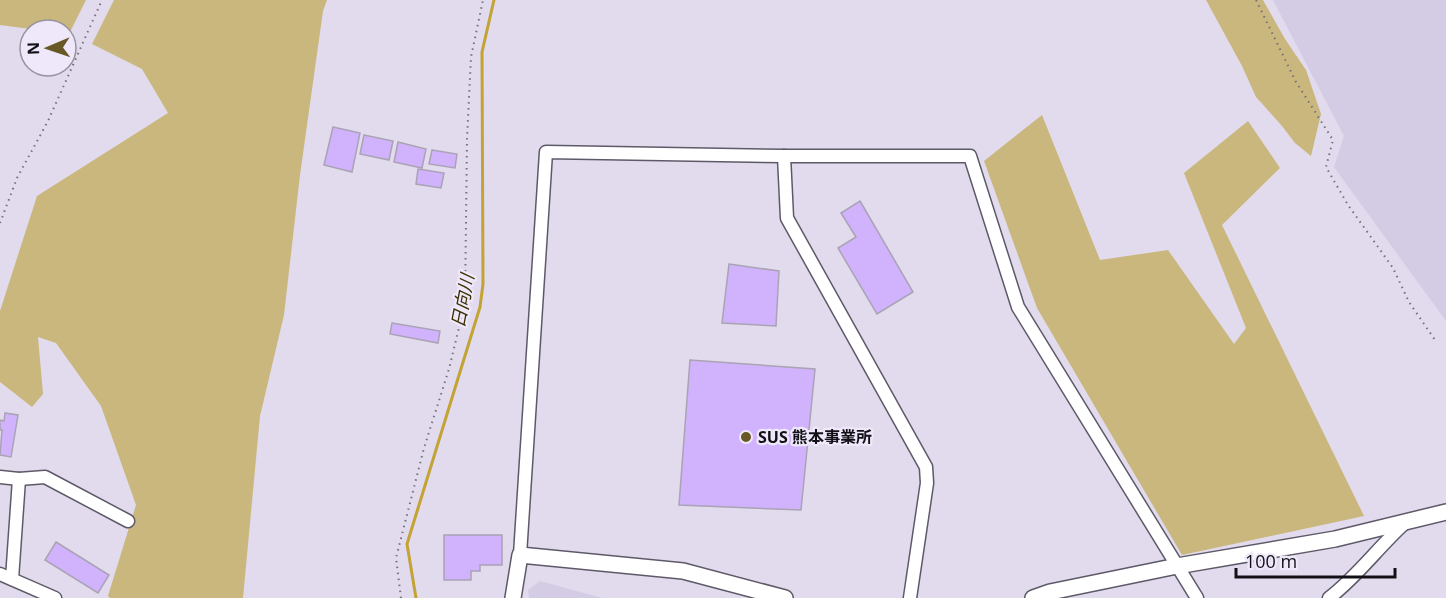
<svg xmlns="http://www.w3.org/2000/svg" width="1446" height="598" font-family="'Open Sans','Noto Sans JP',sans-serif">
  <style>
    .built { fill: #d4cce4 }
    .green { fill: #cab77d }
    .lines { fill: none; stroke-linecap: round; stroke-linejoin: round }
    .stream { stroke: #c4a335; stroke-width: 3 }
    .building { fill: #d0b3fc; stroke: #a9a3b4; stroke-width: 1.5 }
    .minor-casing { stroke: #5e5968; stroke-width: 15 }
    .tertiary-casing { stroke: #5e5968; stroke-width: 18 }
    .path { stroke: #74707c; stroke-width: 2; stroke-dasharray: 1.5 4.5; stroke-linecap: butt }
    .minor { stroke: #fff; stroke-width: 12 }
    .tertiary { stroke: #fff; stroke-width: 15 }
    .poi-dot { fill: #685825; stroke: #efe8fa; stroke-width: 2 }
    .labels { text-anchor: middle; stroke-width: 4.5; stroke-linejoin: round; paint-order: stroke }
    .poi-label { font-size: 16px; font-weight: bold; fill: #121016; stroke: #efe8fa; text-anchor: start }
    .water-label { font-size: 18px; font-style: italic; fill: #3d3000; stroke: #efe8fa }
  </style>
  <rect width="100%" height="100%" fill="#e1dbed"/>
  <g class="built">
    <polygon points="1273,0 1446,0 1446,321 1334,167 1344,136"/>
    <polygon points="540,581 602,598 529,598 528,590"/>
  </g>
  <g class="green">
    <polygon points="0,0 86,0 69,34 66,34 66,30 38,30 0,25"/>
    <polygon points="114,0 327,0 323,11 300,175 284,315 260,416 243,598 110,598 108,596 136,505 101,406 56,343 38,337 43,394 32,407 0,382 0,311 37,196 168,113 142,69 92,44"/>
    <polygon points="1206,0 1263,0 1285,39 1306,70 1321,114 1311,156 1295,143 1282,126 1256,97 1242,66"/>
    <polygon points="1042,115 1100,260 1168,250 1234,344 1246,328 1184,173 1248,121 1280,168 1222,225 1364,516 1182,555 1037,308 984,161"/>
  </g>
  <g class="lines">
    <polyline class="stream" points="416,598 407,544 480,307 483,284 482,52 494,0"/>
  </g>
  <g class="building">
    <polygon points="333,127 360,133 352,172 324,165"/>
    <polygon points="364,135 393,141 389,160 360,154"/>
    <polygon points="398,142 426,149 422,168 394,162"/>
    <polygon points="432,150 457,154 455,168 429,164"/>
    <polygon points="418,169 444,173 441,188 416,184"/>
    <polygon points="860,201 913,292 877,314 838,248 856,237 841,213"/>
    <polygon points="729,264 779,271 776,326 722,323"/>
    <polygon points="392,323 440,331 438,343 390,334"/>
    <polygon points="690,360 815,369 801,510 679,505"/>
    <polygon points="5,413 18,415 11,457 0,455 2,430 0,430 0,420 4,421"/>
    <polygon points="444,535 502,535 502,565 480,565 480,571 471,571 471,580 444,580"/>
    <polygon points="56,542 109,575 98,593 45,560"/>
  </g>
  <g class="lines">
    <g class="minor-casing">
      <g id="minor">
        <polyline points="784,156 787,218 926,467 927,483 910,598"/>
        <polyline points="0,477 19,479 12,579"/>
        <polyline points="19,479 45,477 128,521"/>
        <polyline points="520,555 546,152 784,156 970,156 1018,307 1197,598"/>
        <polyline points="0,574 55,598"/>
        <path d="M1329,598C1358,576 1379,546 1406,522"/>
      </g>
    </g>
    <g class="tertiary-casing">
      <g id="tertiary">
        <polyline points="513,598 520,555 683,571 785,598"/>
        <polyline points="1033,598 1050,592 1177,566 1335,539 1446,512"/>
      </g>
    </g>
    <g class="path">
      <polyline points="1256,0 1296,82 1333,140 1326,167 1348,205 1393,268 1409,302 1435,340"/>
      <polyline points="0,223 17,178 48,121 102,0"/>
      <polyline points="401,598 396,558 424,448 449,369 465,303 467,139 471,57 483,0"/>
    </g>
    <use href="#minor" class="minor"/>
    <use href="#tertiary" class="tertiary"/>
  </g>
  <circle class="poi-dot" cx="746" cy="437" r="6"/>
  <g class="labels">
    <g class="poi-label">
      <text x="758" y="443">SUS 熊本事業所</text>
    </g>
    <g class="water-label">
      <text transform="translate(463 301) rotate(-79)" y="6">日向川</text>
    </g>
  </g>
  <g transform="translate(48 48) rotate(268)"><circle r="28" fill="#efe8fa" stroke="#97929f" stroke-width="1.5"/>
  <path d="M0-4.5L10 22L0 15L-10 22Z" fill="#685825"/>
  <text y="-9" font-size="16" font-weight="bold" text-anchor="middle" fill="#121016">N</text>
  </g>
  <path d="M1236 568v9h159v-9" fill="none" stroke="#121016" stroke-width="3"/>
  <text x="1245" y="568" font-size="18" fill="#121016" stroke="#efe8fa" stroke-width="4.5" paint-order="stroke">100 m</text>
</svg>
